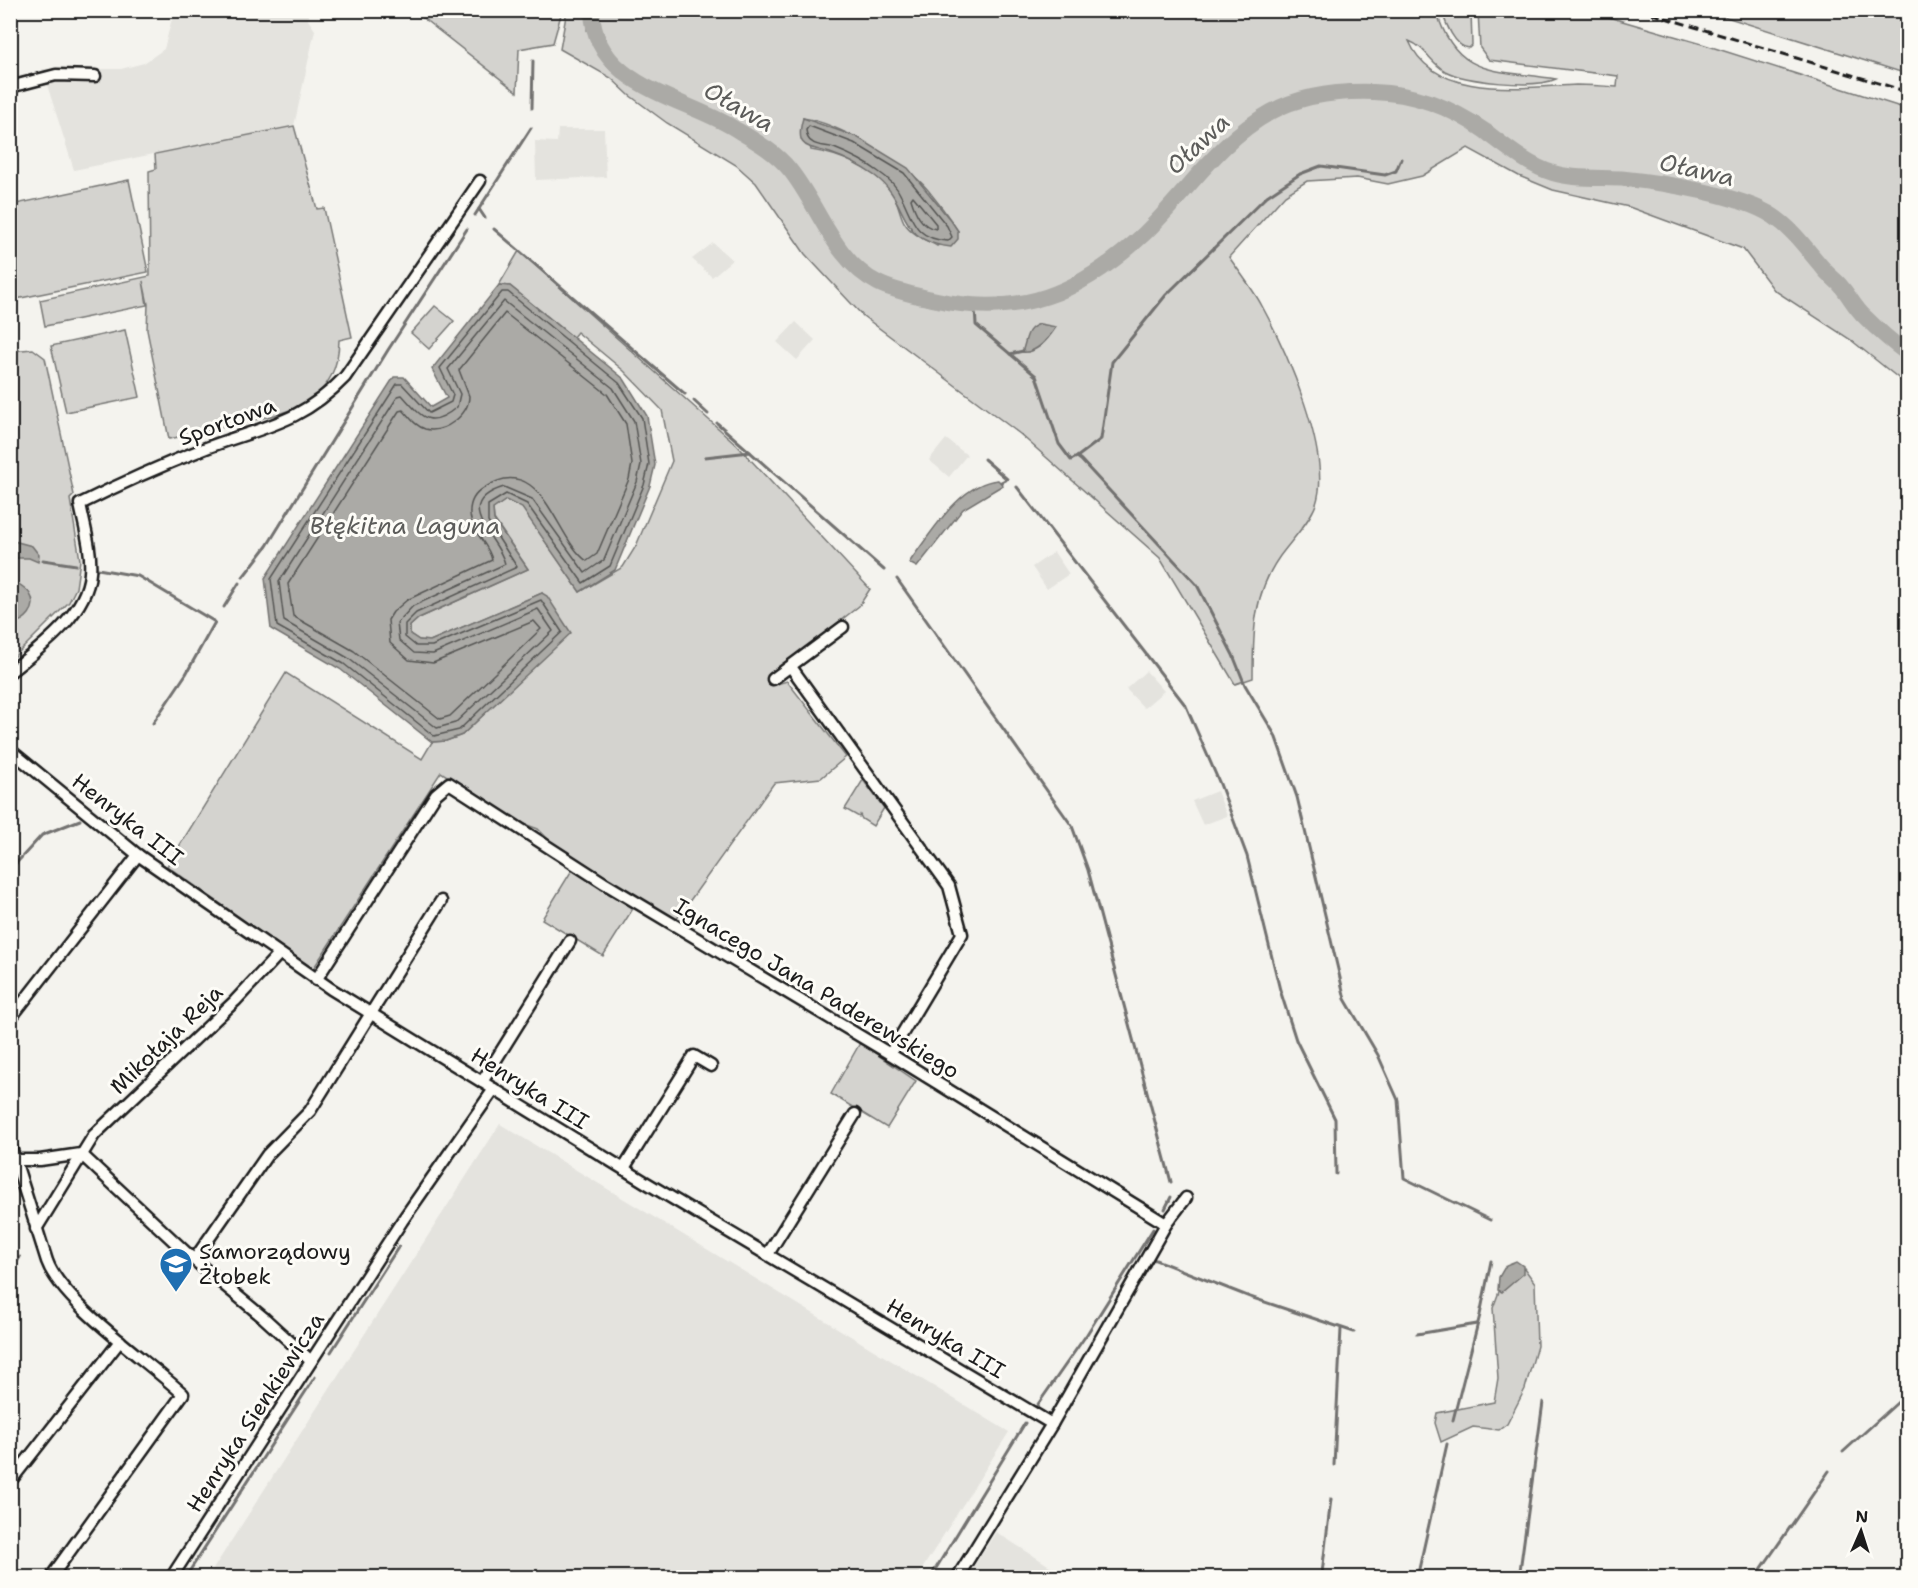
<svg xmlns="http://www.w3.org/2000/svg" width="1918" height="1588" font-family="'Shantell Sans',sans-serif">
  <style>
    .built { fill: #e4e3de }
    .green { fill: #d4d3cf; stroke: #787876; stroke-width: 1.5; fill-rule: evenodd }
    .water { fill: #abaaa6; stroke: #72716f; stroke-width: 1.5 }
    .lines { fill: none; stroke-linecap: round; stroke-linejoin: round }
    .shore { stroke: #555553; stroke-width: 1.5 }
    .stream { stroke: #72716f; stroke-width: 3 }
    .river { stroke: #abaaa6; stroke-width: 16 }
    .street-casing { stroke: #1c1c1c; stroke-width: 15 }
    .street { stroke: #fdfcf7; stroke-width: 10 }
    .rail { stroke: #1c1c1c; stroke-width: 3; stroke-dasharray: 9 4.5; stroke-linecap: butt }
    .labels { text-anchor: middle; stroke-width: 6; stroke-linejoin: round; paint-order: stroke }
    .street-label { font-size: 22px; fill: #1c1c1c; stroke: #fdfcf7 }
    .poi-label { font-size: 22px; fill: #1c1c1c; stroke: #fdfcf7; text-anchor: start }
    .water-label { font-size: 24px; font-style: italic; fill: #5c5c5a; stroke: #fdfcf7 }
  </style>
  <rect width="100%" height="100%" fill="#f4f3ee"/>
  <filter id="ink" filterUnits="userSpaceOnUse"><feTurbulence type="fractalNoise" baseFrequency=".0167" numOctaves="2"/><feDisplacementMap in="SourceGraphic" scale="12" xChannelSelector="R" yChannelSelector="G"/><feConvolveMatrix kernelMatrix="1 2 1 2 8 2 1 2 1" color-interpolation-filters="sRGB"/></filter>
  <g filter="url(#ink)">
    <g class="built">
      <polygon points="174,11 310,11 308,20 315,30 294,126 74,170 42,69 121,69 144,63 164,49"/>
      <polygon points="558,129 604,129 606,177 536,180 535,141 557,142"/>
      <polygon points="713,243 732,260 712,277 692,259"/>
      <polygon points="796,322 815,340 797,360 777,342"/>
      <polygon points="946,439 967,455 949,477 929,460"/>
      <polygon points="1054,552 1069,574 1047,589 1032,567"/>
      <polygon points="1146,671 1164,691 1144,708 1126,689"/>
      <polygon points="1217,791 1227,816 1203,825 1192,801"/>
      <polygon points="500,1124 1009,1432 917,1577 208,1577"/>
      <polygon points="996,1532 1067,1577 967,1577"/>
    </g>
    <g class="green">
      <path d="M567,10H1436C1456,79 1497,69 1556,79C1535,89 1466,82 1445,71C1431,63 1425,47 1409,41C1434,101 1524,87 1576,85C1590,85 1604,86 1617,87L1618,76L1489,60L1480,48L1478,11L1581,10L1598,14L1702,44L1907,109V385L1851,340L1774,290L1743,249L1629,207L1553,190L1519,176L1468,148L1422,176L1388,184L1357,178L1307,181L1285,195L1229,257C1240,273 1253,289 1262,306C1286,350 1333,455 1316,504C1311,520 1290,542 1280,556C1253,594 1253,633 1253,678L1235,684L1160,558L1020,434L863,316L805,254L756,183L736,165L667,123L629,95L611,78L560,49ZM803,118C838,123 905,163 928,190C938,202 949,217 958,231L937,246C926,240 911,234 904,222C899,212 898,201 892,192C875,168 838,154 811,150Z"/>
      <polygon points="414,11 562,10 562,11 553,43 519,49 517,92"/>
      <path d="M1442,11H1471L1472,45L1469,48C1455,48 1445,22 1442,11Z"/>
      <polygon points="1707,11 1907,11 1907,74"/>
      <path d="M294,126L317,209L324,208L352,337L339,340C338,402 292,412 241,423C217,429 193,434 169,439L147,330L148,304L143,281L147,305L45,326L40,300L150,276L149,171L156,169L155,154Z"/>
      <polygon points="129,180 148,272 11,300 11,205"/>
      <polygon points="519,251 736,444 870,589 859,606 770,676 777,684 787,681 846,757 821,778 774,783 676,920 564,855 538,829 516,821 441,772 313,969 167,866 286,673 422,759 432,742 446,741 462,735 529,671 542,593 430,641 419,640 410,634 410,626 419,618 528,569 494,519 493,509 506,500 522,507 580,592 623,567 636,546 672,461 662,410 624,371 577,332 573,337 510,286 499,285"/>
      <polygon points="435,306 454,321 429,349 411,333"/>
      <polygon points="125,330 140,397 66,412 51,346"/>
      <polygon points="33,349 45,358 74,495 70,499 80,560 76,588 69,602 11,660 11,351"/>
      <polygon points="863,780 884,808 873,826 862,819 860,815 859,817 845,809"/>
      <polygon points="572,870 634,907 603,956 542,919"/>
      <polygon points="860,1043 916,1081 887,1128 831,1094"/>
      <polygon points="1524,1268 1535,1283 1537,1346 1525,1389 1507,1424 1499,1430 1473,1427 1441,1442 1435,1423 1437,1413 1494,1402 1498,1378 1493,1308 1504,1278"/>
    </g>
    <g class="water">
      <polygon points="587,11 598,11 600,31 607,45 599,49 587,30"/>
      <path d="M803,118L857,137L908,168L952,222L958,231V239L951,247C895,242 911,202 875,176C862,167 845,158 830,153C808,146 794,149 803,118Z"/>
      <polygon points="499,285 510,286 624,379 647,416 655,465 650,486 615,570 580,592 522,508 506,500 493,509 494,520 528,569 419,618 410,626 410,634 419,640 430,641 542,593 547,596 571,633 462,735 446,741 432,742 340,669 271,629 265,578 394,377 404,377 431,407 447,398 432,369"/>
      <path d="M1040,324L1056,327C1049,338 1036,354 1022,352C1027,340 1025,328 1040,324Z"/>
      <path d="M998,480L1003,485L963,509L917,567L909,563L913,557C933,530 961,483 998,480Z"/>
      <polygon points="10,540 32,546 39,555 38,562 29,558 11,558"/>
      <path d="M11,579C16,583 26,587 30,594C39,608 25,623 11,623Z"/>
      <polygon points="1516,1261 1523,1266 1523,1274 1502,1292 1498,1290 1499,1277 1506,1265"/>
    </g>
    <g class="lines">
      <g class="shore">
        <path d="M809,126L854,143L904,173L947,226L952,237L948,241C914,239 913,219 901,196C897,186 888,178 879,172C866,162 849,154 834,148C827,145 817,147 812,142C807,139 807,135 806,130Z"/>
        <path d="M913,196L936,224V229C921,227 915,212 911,199Z"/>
        <polygon points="502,292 508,292 619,383 642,418 649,464 644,485 610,566 583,583 527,504 506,494 488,505 488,522 517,567 416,613 405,624 405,637 416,646 432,646 541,600 562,632 459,730 434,736 344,664 277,626 271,579 397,384 402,384 429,413 451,402 453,395 440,368"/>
        <path d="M504,301L613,388L634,421L641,464L637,482L604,560L585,573L532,499L504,487C448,504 500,538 505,564L413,606L397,623L399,640L414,653L433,654L538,609L553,631L455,723L437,728L348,658L284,621L279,582L398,396L402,395C422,417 429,430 457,407L460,394L448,369Z"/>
        <path d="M505,313L607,394L626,424L632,464L629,479L597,554L587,561C555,540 543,449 484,488C474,494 469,502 470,515C472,533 489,544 492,560L407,600L393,612L388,620L390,643L409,660L433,663L534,621L541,629L450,716L440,719L354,651L293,616L288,584L399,411L403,410C410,417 415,426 425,429C444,434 469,415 469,396L459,370Z"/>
      </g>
      <g class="stream">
        <polyline points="532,108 533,61"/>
        <polyline points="479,209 485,218"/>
        <polyline points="475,215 531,128"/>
        <polyline points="494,229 685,394"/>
        <polyline points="975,307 976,325 1036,376 1059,444 1071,460 1077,457 1081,460 1197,585 1233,655 1245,685 1275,735 1297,797 1345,999 1378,1055 1398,1100 1404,1178 1490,1220"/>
        <polyline points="1010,354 1023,351"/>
        <polyline points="694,401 708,414"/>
        <polyline points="717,423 884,570"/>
        <polyline points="705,457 750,452"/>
        <polyline points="1077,457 1101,439 1112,362 1166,295 1267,196 1300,174 1321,166 1385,175 1396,171 1401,159"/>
        <polyline points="984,459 1007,479 1001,482"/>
        <polyline points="1017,487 1186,706 1220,784 1247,856 1280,990 1296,1040 1335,1119 1336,1174"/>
        <polyline points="43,560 76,565"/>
        <polyline points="98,569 138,576 215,622 186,674 153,723"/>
        <polyline points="243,577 267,546 388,350 467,229"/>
        <polyline points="897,579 1072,826 1088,870 1171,1182"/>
        <polyline points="224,607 239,583"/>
        <polyline points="10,870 42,835 80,820"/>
        <polyline points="1165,1209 1171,1197"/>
        <polyline points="10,1230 14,1239"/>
        <polyline points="1153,1259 1250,1297 1354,1332"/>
        <polyline points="10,1273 20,1257"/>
        <polyline points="1417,1334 1477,1324"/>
        <polyline points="331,1352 399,1246"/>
        <polyline points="1036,1407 1087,1334 1153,1229"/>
        <polyline points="1453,1420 1480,1315 1491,1261"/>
        <polyline points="1843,1452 1908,1393"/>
        <polyline points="1334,1465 1341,1329"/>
        <polyline points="10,1573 15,1578"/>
        <polyline points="1322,1573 1331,1499"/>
        <polyline points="185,1578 315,1377"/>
        <polyline points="930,1578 1025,1423"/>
        <polyline points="1417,1578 1447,1444"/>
        <polyline points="1519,1578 1543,1402"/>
        <polyline points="1755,1578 1829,1471"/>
      </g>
      <path class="river" d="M592,10C593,85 682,97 732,127C752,139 775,151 790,170C819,206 834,261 878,283C894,291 914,295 932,299C1019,319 1080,294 1144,234C1187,193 1218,141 1271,112C1302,95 1338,91 1373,92C1414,93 1451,107 1485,131C1505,146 1529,166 1553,173C1576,180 1603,177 1626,179C1665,183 1741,195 1773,216C1794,230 1807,250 1823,268C1828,275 1835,279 1840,285C1849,295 1855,308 1865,317C1878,330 1893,343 1908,354"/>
      <g class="street-casing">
        <g id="street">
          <polyline points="10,87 56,75 95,76"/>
          <polyline points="791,667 949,886 962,934 890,1054"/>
          <path d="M10,672C40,648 87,614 90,573C92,550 84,525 80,504C120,484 160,466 201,450C260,427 299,425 345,377L480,181"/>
          <polyline points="773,679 843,627"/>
          <polyline points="10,750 138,855 331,989 645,1182 1052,1424"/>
          <polyline points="316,980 436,794 449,783 604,883 890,1054 1166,1224"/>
          <polyline points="10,1019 138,855"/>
          <polyline points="482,1082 570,941"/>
          <path d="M10,1144L47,1261C62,1303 148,1361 183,1394L54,1573"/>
          <polyline points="15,1160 40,1160 81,1154 194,1260 264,1318 311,1361"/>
          <polyline points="624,1168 694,1056 711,1066"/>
          <polyline points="36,1229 94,1135 235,1001 279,954"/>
          <polyline points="768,1254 855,1114"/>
          <polyline points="194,1260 267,1155 310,1111 441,901"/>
          <polyline points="13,1478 120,1341"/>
          <polyline points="171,1578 402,1221 494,1089"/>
          <polyline points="957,1578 1052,1424 1166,1224 1186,1198"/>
        </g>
      </g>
      <use href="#street" class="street"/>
      <polyline class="rail" points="1639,10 1908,92"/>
    </g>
  </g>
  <defs>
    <g id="school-pin" transform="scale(1.725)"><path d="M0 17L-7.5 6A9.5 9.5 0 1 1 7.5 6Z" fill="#1f6fb2" stroke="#fdfcf7"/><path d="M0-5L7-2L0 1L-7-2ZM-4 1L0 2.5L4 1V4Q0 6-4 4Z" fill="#fff"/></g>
  </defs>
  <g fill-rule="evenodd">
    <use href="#school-pin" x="176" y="1264"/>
  </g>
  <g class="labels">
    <g class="street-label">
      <text transform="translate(227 421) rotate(-20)" y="8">Sportowa</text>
      <text transform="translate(128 819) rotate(38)" y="8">Henryka III</text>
      <text transform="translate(817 988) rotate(31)" y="8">Ignacego Jana Paderewskiego</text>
      <text transform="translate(166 1039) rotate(-44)" y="8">Mikołaja Reja</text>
      <text transform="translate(530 1088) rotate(32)" y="8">Henryka III</text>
      <text transform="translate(946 1338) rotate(31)" y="8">Henryka III</text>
      <text transform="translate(255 1412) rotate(-57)" y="8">Henryka Sienkiewicza</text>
    </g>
    <g class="poi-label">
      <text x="199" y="1259">Samorządowy<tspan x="199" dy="25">Żłobek</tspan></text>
    </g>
    <g class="water-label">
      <text transform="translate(739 107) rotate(30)" y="8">Oława</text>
      <text transform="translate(1198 144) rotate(-43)" y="8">Oława</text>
      <text transform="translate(1697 170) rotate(13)" y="8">Oława</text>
      <text x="405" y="534">Błękitna Laguna</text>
    </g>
  </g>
  <rect width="1918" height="1588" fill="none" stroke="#fdfcf7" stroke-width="36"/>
  <rect x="18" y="18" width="1882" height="1552" fill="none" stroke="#1c1c1c" stroke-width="2" filter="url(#ink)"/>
  <g transform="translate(1861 1531) rotate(3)" stroke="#fdfcf7" stroke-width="4.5" paint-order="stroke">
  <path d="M0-4.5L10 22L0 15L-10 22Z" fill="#1c1c1c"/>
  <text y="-9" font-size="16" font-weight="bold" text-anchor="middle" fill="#1c1c1c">N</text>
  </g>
</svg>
